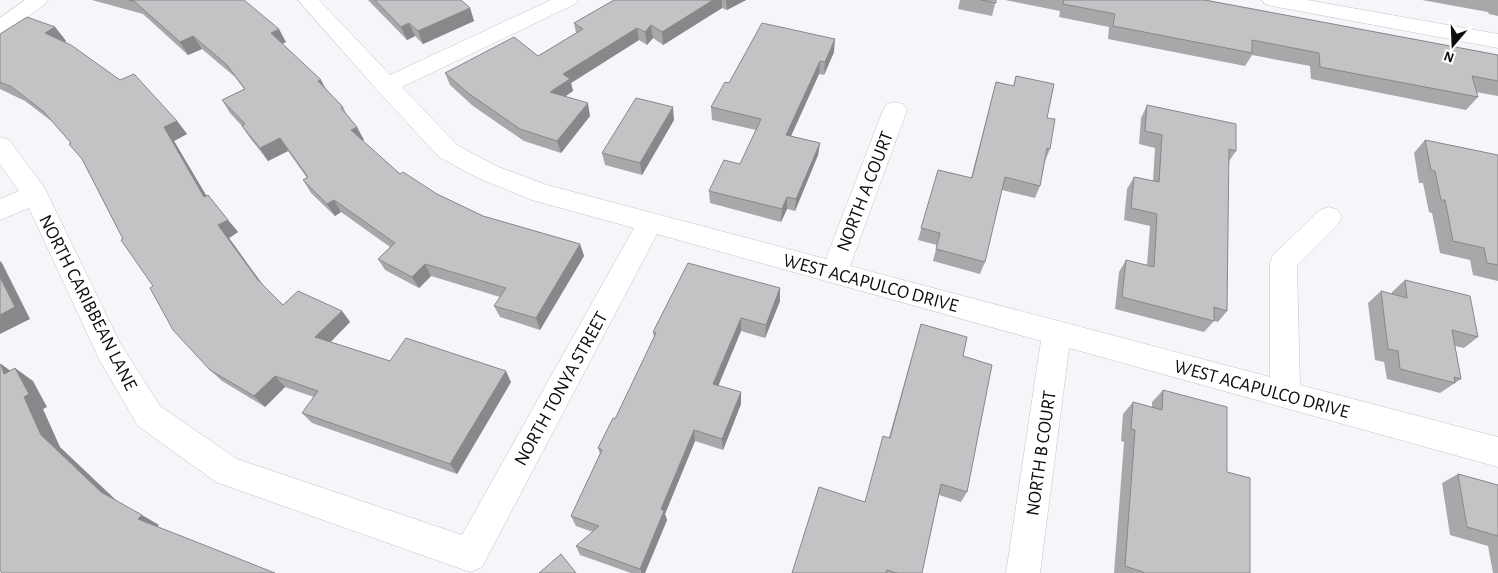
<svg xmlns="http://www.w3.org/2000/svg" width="1498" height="573" font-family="'Alegreya Sans',sans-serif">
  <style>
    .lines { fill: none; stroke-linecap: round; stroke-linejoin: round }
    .minor-casing { stroke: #c3c4c7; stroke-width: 1 }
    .minor { fill: #fff; fill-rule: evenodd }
    .wall { fill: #a8a8aa }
    .shaded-wall { fill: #88888b }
    .building { fill: #c3c3c6; stroke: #88888b }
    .labels { text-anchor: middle; stroke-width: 4; stroke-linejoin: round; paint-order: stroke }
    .street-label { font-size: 19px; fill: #0e0e0f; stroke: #fff }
  </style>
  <rect width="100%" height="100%" fill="#f5f6f9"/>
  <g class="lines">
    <g class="minor-casing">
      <g id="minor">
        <polygon points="25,0 48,0 45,4 7,33 0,35 0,18"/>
        <polygon points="298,0 319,0 390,75 551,0 578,0 575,4 402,87 457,145 496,166 547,185 826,259 883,110 887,104 895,102 903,104 907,110 850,266 1270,377 1270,263 1273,255 1320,210 1329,207 1338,210 1342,217 1338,224 1297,266 1300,385 1498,437 1498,467 1069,348 1040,573 1006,573 1041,341 657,234 482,567 470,572 227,486 216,482 138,426 100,361 29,208 0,220 0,199 19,191 0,164 0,137 9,140 44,187 120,343 160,406 237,459 462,535 634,228 532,200 478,178 439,157 378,91"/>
        <polygon points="1262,0 1307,0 1498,34 1498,48 1272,6 1265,4"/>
      </g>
    </g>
    <use href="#minor" class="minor"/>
  </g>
  <g class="wall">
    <polygon points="92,0 244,0 286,42 282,44 343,107 347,115 364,140 362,141 400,174 437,194 483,216 580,244 584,256 540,330 500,317 494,306 500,297 431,276 419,288 385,270 378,259 390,247 341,212 335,216 311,193 303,180 307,178 288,151 268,161 250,138 242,126 230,113 222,100 244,89 235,77 202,49 188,55 143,14"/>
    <polygon points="368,0 461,0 470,8 474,21 423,44 415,36 407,40"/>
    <polygon points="614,0 746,0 727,10 722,8 663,45 653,38 647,45 639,40 571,83 573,91 565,96 590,116 561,153 524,141 473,106 450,85 445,73 538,56 576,33 574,23"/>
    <polygon points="960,0 996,0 992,16 958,9"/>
    <polygon points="1005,0 1205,0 1498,55 1498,96 1476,92 1478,97 1466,110 1311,79 1310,66 1252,55 1245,66 1108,39 1109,27 1059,17 1060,11"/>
    <polygon points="1422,0 1498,0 1498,16 1489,14 1488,12"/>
    <polygon points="55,27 66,41 64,42 177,121 187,134 174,141 206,195 228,220 238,232 229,238 262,284 283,305 342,311 350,322 331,342 390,361 511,382 457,474 312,423 302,413 314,397 285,387 265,407 222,381 210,370 153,286 123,239 82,159 71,143 54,123 25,101 0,89 0,34"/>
    <polygon points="834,52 824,75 819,74 791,136 820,143 818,155 795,211 787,209 781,222 710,203 709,191 740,164 756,130 712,120 711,107 729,83"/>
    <polygon points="1016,76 1047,118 1050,149 1045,161 1040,186 1035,198 1002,190 985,262 980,274 933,261 937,245 918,240 938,170 971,178 996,82 1013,86"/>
    <polygon points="1147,105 1236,151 1228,163 1227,311 1218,322 1214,321 1204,332 1115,309 1119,272 1126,260 1147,265 1150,226 1124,220 1127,189 1134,177 1153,181 1155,148 1139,144 1141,118"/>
    <polygon points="674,120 642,175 605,165 602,153"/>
    <polygon points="1425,140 1498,155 1498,281 1473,275 1470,260 1440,253 1432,213 1429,212 1423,183 1419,183 1414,153"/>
    <polygon points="1405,280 1478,337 1464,348 1455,346 1461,379 1440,393 1387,379 1384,362 1375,360 1368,303 1381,291 1392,294 1392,292"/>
    <polygon points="780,288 780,301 765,338 741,331 718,386 741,404 723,450 695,441 665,514 667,520 645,573 631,573 580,555 576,546 593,532 576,526 571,516 600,454 598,448 615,419 654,338 653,332"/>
    <polygon points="921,324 963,356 967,492 961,502 939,495 922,573 792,573 865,502 889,437"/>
    <polygon points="1163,390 1227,472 1250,573 1114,573 1124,442 1121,441 1123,414 1133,402 1152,407 1152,402"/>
    <polygon points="1458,474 1498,485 1498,573 1493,573 1488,546 1450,535 1442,483"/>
  </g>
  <g class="shaded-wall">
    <polygon points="713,0 722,0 722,8 663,45 662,32"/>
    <polygon points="726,0 746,0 727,10"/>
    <polygon points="470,8 474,21 423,44 418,31"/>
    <polygon points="409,23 415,36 407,40 401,27"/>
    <polygon points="651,25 653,38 647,45 645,32"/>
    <polygon points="55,27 66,41 56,47 45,33"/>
    <polygon points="637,28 639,40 571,83 573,91 553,105 550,92 563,74"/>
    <polygon points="279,29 286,42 278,46 271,33"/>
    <polygon points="193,36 202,49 188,55 180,42"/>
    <polygon points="835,39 834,52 824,75 825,62"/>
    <polygon points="820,61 819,74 786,147 786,135"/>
    <polygon points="321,80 328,93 318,81"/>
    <polygon points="588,103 590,116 561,153 557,141"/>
    <polygon points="673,107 674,120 642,175 640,163"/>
    <polygon points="177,121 187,134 174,141 214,209 204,197 164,127"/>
    <polygon points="357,127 364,140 357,143 351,130"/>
    <polygon points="280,138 288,151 268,161 260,148"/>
    <polygon points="820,143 818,155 795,211 796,199"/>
    <polygon points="787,197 787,209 781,222 782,209"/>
    <polygon points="334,200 341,212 335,216 327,204"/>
    <polygon points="228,220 238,232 229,238 268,292 258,280 218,225"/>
    <polygon points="580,244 584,256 540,330 536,318"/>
    <polygon points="0,261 2,263 30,319 0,334"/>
    <polygon points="425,264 431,276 419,288 412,277"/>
    <polygon points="780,288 780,301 765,338 766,325"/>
    <polygon points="342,311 350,322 324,348 315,337"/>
    <polygon points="741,318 741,331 714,396 713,384"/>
    <polygon points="1,364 19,377 15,368 33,381 47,407 43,409 60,447 118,502 101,492 41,435 4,374"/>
    <polygon points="506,371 511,382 457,474 450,464"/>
    <polygon points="275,376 285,387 265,407 254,396"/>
    <polygon points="741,392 741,404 723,450 722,439"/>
    <polygon points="694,430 695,441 665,514 667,520 645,573 642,573 640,569 661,509"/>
    <polygon points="142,515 159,525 155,529 138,519"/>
  </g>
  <g class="building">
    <polygon points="129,0 244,0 279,29 271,33 321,80 318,81 343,107 341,108 357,127 351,130 400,174 403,172 437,194 483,216 580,244 536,318 494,306 506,288 425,264 412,277 378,259 395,243 334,200 327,204 303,180 308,177 280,138 260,148 242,126 245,124 222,100 245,89 227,65 193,36 180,42 134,1"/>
    <polygon points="375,0 461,0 470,8 418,31 409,23 401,27"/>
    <polygon points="614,0 713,0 662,32 651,25 645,32 637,28 563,74 570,79 550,92 588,103 557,141 520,129 468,93 445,73 514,37 538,56 583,29 574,23"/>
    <polygon points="981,0 996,0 996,3"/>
    <polygon points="1064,0 1205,0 1498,55 1498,81 1472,76 1478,97 1320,67 1319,53 1252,40 1252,53 1113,26 1115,14 1063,4"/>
    <polygon points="27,17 55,27 45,33 71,45 120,80 134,74 177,121 164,127 204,197 208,195 228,220 218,225 258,280 283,305 298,291 342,311 315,337 390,361 406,338 506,371 450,464 302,413 318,391 275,376 254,396 210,370 173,330 150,288 153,286 121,240 123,239 82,159 69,144 71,143 44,112 12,87 0,82 0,34"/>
    <polygon points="762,23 835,39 825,62 820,61 786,135 820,143 796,199 787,197 782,209 709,191 724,160 740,164 761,119 711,107 725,82 729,83"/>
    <polygon points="1016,76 1054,84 1047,118 1055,119 1050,149 1047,148 1040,186 1005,177 985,262 936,249 940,233 921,228 938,170 972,178 996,82 1014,86"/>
    <polygon points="636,98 673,107 640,163 602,153"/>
    <polygon points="1147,105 1236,124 1236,151 1229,149 1227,311 1214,307 1214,321 1122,297 1126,260 1154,267 1157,214 1131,208 1134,177 1159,182 1162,135 1145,131"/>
    <polygon points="1425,140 1498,155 1498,265 1487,263 1484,248 1453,241 1445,200 1441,200 1435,171 1431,170"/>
    <polygon points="688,263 780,288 766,325 741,318 713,384 741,392 722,439 694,430 661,509 664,511 640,569 576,546 599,526 571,516 602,450 598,448 613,418 615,419 656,333 653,332"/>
    <polygon points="0,277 15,307 0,315"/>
    <polygon points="1405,280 1470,296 1478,337 1452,330 1461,379 1454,377 1455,383 1400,369 1398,351 1388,349 1381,291 1407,298"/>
    <polygon points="921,324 967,337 963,356 992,365 967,492 941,484 922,573 897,573 887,570 886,573 792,573 819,487 865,502 883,436 890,438"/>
    <polygon points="1,364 4,374 15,368 29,394 24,397 41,435 101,492 142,515 138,519 275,573 2,573 0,571 0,365"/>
    <polygon points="1163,390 1227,407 1227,472 1250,478 1250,573 1143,573 1143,572 1125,566 1135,430 1131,429 1133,402 1162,410"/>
    <polygon points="1458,474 1498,485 1498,536 1467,527"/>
    <polygon points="561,554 576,573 539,573"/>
  </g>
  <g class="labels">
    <g class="street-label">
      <text transform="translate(864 191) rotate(-69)" y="7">NORTH A COURT</text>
      <text transform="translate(871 282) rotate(15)" y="7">WEST ACAPULCO DRIVE</text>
      <text transform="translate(89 302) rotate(63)" y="7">NORTH CARIBBEAN LANE</text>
      <text transform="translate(560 388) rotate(-61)" y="7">NORTH TONYA STREET</text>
      <text transform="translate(1262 388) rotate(15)" y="7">WEST ACAPULCO DRIVE</text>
      <text transform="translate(1040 453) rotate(-82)" y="7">NORTH B COURT</text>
    </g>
  </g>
  <g transform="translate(1453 45) rotate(199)" stroke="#ffffff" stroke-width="4" paint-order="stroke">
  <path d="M0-4L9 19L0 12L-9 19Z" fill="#0e0e0f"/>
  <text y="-8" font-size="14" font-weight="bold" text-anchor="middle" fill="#0e0e0f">N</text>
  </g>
</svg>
